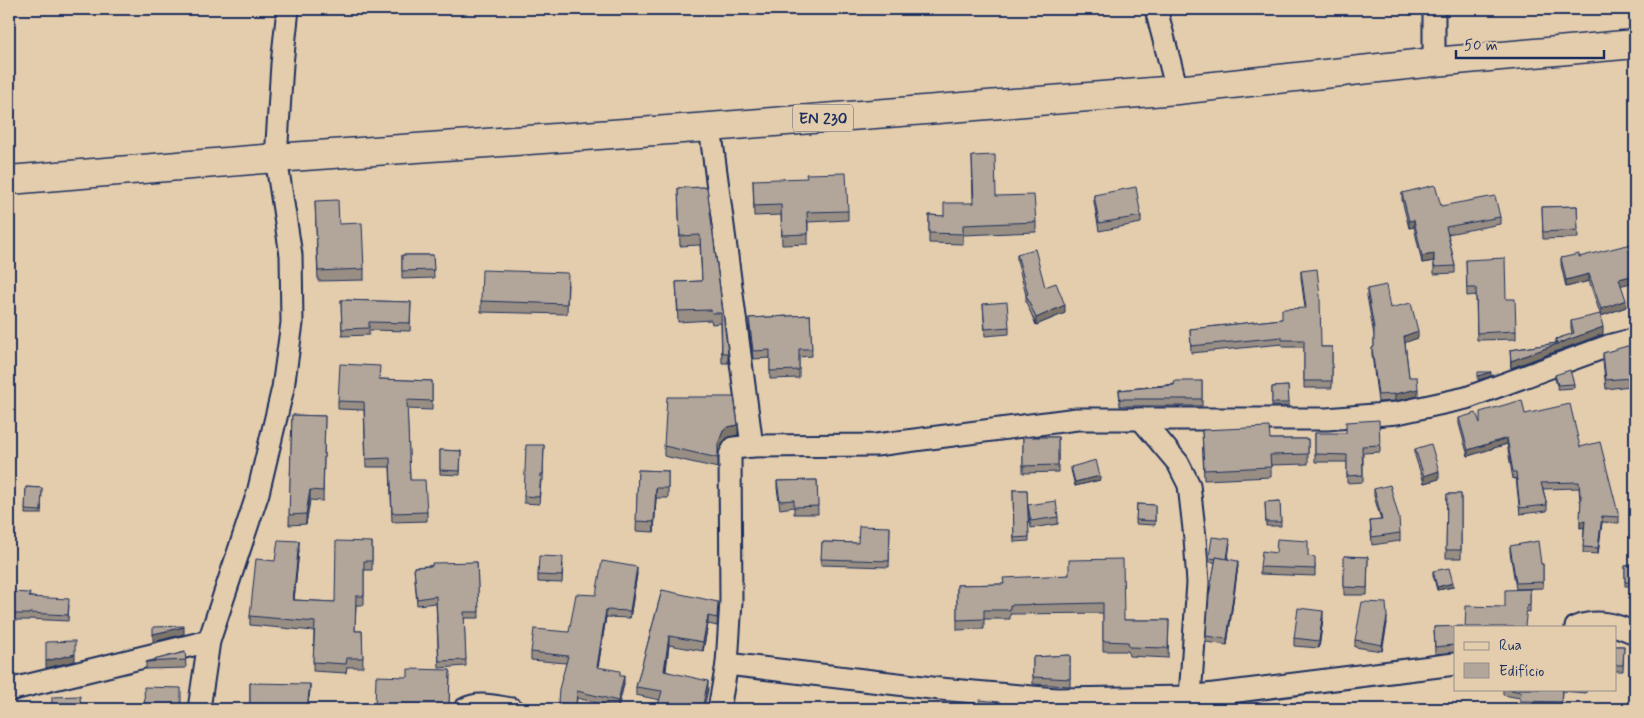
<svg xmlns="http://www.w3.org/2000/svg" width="1644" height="718" font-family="Mynerve,sans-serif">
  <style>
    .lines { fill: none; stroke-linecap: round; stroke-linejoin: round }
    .minor-casing { stroke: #1b2f5e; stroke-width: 25 }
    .major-casing { stroke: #1b2f5e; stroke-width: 31 }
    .minor { stroke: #e4cdad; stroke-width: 21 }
    .major { stroke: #e4cdad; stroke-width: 28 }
    .wall { fill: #998e84; stroke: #1b2f5e }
    .shaded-wall { fill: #7d746b; stroke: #1b2f5e }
    .building { fill: #b2a599; stroke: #1b2f5e }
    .labels { text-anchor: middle; stroke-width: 4; stroke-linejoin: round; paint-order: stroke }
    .shield { fill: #e4cdad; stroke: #575e76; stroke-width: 1 }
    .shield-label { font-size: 16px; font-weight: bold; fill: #1b2f5e }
  </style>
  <rect width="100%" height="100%" fill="#e4cdad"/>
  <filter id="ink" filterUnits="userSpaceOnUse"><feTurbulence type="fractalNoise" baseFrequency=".02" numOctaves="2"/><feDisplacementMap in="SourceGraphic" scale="10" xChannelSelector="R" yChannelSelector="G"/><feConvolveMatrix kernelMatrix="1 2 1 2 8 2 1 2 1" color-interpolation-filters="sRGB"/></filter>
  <g filter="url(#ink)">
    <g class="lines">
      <g class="minor-casing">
        <g id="minor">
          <polyline points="1156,9 1177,90"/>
          <polyline points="1434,9 1434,62"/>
          <polyline points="710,127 752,446 876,445 1077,419 1327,419 1397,413 1466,398 1608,346 1635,339"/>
          <polyline points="1141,419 1178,463 1189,485 1195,538 1198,583 1190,697"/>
          <path d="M1576,627C1598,619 1614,624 1635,633"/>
          <polyline points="727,664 940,689 1056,699 1190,697 1455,664"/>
          <polyline points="9,690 209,641"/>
          <polyline points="199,709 209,641 258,493 283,388 292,323 291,255 276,158 282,64 288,9"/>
          <path d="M465,709C478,701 497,707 512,709"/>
          <polyline points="719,709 727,664 731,601 730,455 734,448 752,446"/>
        </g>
      </g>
      <g class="major-casing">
        <polyline id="major" points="9,180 276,158 710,127 1177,90 1434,62 1635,44"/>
      </g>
      <use href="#minor" class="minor"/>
      <use href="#major" class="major"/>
    </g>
    <g class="wall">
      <polygon points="972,156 996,196 1036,222 1036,232 963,235 963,244 929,243 929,215 944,216 973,203"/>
      <polygon points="753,180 848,211 848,220 808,222 808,244 782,245 781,215 754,216"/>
      <polygon points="707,187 728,353 728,363 722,363 721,323 712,324 711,320 678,322 676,282 702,281 700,245 680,246 678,188"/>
      <polygon points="1402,193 1441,206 1500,217 1500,224 1448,234 1455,266 1455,273 1434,274 1434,261 1422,263 1414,227 1409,228 1402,200"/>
      <polygon points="1094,195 1141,216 1141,223 1099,231 1094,202"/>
      <polygon points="315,201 339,224 364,269 364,280 318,281"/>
      <polygon points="1577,206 1578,238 1543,239 1542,207"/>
      <polygon points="1017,254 1045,287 1065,313 1036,325 1026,302 1026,295 1017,261"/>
      <polygon points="402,255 433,255 434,278 402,279"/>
      <polygon points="1579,257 1626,307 1601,316 1589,281 1566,287 1561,265 1561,258"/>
      <polygon points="1466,260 1516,331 1516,339 1477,340 1476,295 1467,296"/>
      <polygon points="1301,271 1321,347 1332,347 1332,388 1304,388 1304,347 1282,347 1282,344 1191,353 1190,329 1282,319 1305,308 1301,278"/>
      <polygon points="568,284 567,314 481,312 481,301"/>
      <polygon points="1367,289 1390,308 1418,338 1405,342 1409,377 1418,396 1395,401 1378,402 1372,355 1372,348 1374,347 1374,335 1367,296"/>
      <polygon points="341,300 411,302 410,331 369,330 369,335 342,336"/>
      <polygon points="983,304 1009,327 1009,334 985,336"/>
      <polygon points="810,315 812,356 799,357 799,378 770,379 770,358 753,359 749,325 749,318"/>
      <polygon points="1571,321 1603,334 1511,368 1510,350 1556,343 1556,339 1572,334 1571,328"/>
      <polygon points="1635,345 1635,400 1631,400 1630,386 1606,389 1603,361 1603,353"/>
      <polygon points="1555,375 1574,384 1574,388 1558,389 1555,379"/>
      <polygon points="380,379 432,381 432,410 407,409 410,480 427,512 427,521 392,522 390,467 366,467 364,410 338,409 338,401"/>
      <polygon points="1202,381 1202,406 1120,406 1119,390"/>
      <polygon points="1288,386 1289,406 1272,406 1272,387"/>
      <polygon points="1525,414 1580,447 1619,517 1619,523 1602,522 1598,554 1583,553 1584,527 1580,528 1581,501 1580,501 1579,488 1543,489 1547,505 1547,511 1520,514 1516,478 1513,479 1507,444 1468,456 1459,424 1459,418 1480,422"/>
      <polygon points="292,415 325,416 323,501 310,500 306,524 289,525"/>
      <polygon points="1202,430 1270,439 1308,439 1308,464 1271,465 1271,477 1204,480"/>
      <polygon points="1315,433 1380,445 1380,452 1363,453 1363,482 1347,483 1347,462 1315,462"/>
      <polygon points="738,435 728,437 723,442 718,455 718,468 664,456 664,446"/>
      <polygon points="1023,437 1058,437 1058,472 1023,473"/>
      <polygon points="544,445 543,481 541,481 539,504 524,503 524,496"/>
      <polygon points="1415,449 1439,479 1424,483 1415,456"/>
      <polygon points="440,450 461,451 460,475 440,474"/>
      <polygon points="1635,461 1635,497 1634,497"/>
      <polygon points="1071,467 1100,480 1075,486 1071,470"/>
      <polygon points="638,470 668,471 668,498 656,498 654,532 636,531"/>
      <polygon points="817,480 818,514 794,514 794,507 780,509 777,488 777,481"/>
      <polygon points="26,487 42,488 41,514 25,514"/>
      <polygon points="1374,489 1400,533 1400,541 1372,545 1370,521 1381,520 1374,496"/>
      <polygon points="1013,490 1027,490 1029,541 1014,542"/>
      <polygon points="1447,494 1461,494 1461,558 1446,558"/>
      <polygon points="1280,501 1281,526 1266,526 1265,502"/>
      <polygon points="1137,504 1155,505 1155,525 1136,524"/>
      <polygon points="1028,505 1058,517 1058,524 1031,528 1028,512"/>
      <polygon points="890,527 889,567 821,565 822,542 858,543"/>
      <polygon points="1635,535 1635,552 1632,551 1632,547"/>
      <polygon points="372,542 372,570 364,570 364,605 356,605 355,631 362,631 363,667 347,667 346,673 313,671 314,631 250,625 250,616 275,561 299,550 294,600 335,602"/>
      <polygon points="1230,543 1228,559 1238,566 1227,645 1206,642 1206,636 1215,562 1209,562 1209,558"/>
      <polygon points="1510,546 1541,564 1543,564 1543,588 1516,589 1510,552"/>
      <polygon points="1344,556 1368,557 1367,595 1344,595"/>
      <polygon points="1308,557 1315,564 1315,576 1260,574 1260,567"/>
      <polygon points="477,562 479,618 464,618 466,666 439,668 436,603 417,605 414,567"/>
      <polygon points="563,564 562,583 538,582 538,575"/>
      <polygon points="1635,565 1635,586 1625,586 1625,566"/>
      <polygon points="1433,571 1453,587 1437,590 1433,575"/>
      <polygon points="637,574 630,618 606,617 598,667 620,676 624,684 618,708 577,698 576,709 558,709 558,703 566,663 531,660 531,652 569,632"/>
      <polygon points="1069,575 1124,620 1169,620 1168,658 1129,656 1128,651 1103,651 1103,613 1010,614 1010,619 984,619 984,629 957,630 957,585 1003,584"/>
      <polygon points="1530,589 1530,612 1505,607"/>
      <polygon points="662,590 718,611 717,626 708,624 703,651 669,645 666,671 708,690 660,700 636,695 636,687"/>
      <polygon points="9,592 69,605 68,621 29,619 29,620 9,620"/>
      <polygon points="1323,618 1319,648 1294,646 1294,638"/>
      <polygon points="1387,623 1382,651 1355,647 1355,640"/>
      <polygon points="1434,627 1455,627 1455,652 1435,654"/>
      <polygon points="1615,646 1624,646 1623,671 1615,671"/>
      <polygon points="185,652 186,668 146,669 146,662"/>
      <polygon points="1070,655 1070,686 1033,684 1033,657"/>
      <polygon points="450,670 449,709 375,709 408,677"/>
      <polygon points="250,683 310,690 307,709 250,709"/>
      <polygon points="1503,689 1586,689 1586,693 1562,691 1561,709 1520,707 1520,698 1503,695"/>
    </g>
    <g class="shaded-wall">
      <polygon points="1414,220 1414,227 1409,228 1409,221"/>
      <polygon points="1434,254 1434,261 1422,263 1422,256"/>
      <polygon points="1589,274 1589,281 1566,287 1566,280"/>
      <polygon points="1635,275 1635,282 1619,286 1619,279"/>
      <polygon points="1626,300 1626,307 1601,316 1601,309"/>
      <polygon points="1065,305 1065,313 1036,325 1036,318"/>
      <polygon points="1603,327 1603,334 1511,368 1511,361"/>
      <polygon points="1418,331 1418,338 1404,343 1404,336"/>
      <polygon points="1491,372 1491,376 1478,380 1478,376"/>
      <polygon points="1418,389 1418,396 1395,401 1395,394"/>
      <polygon points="738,425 738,435 728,437 723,442 718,455 718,444 723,431 728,427"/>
      <polygon points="1507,438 1507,444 1468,456 1468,450"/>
      <polygon points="1439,471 1439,479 1424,483 1424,476"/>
      <polygon points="1100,476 1100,480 1075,486 1075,482"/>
      <polygon points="656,488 656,498 654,532 654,522"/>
      <polygon points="310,490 310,500 306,524 306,514"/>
      <polygon points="1602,516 1602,522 1598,554 1598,548"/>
      <polygon points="1585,521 1585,527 1580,528 1580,522"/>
      <polygon points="299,541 299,550 293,609 293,600"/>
      <polygon points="1238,561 1238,566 1227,645 1227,639"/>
      <polygon points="637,567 637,574 630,618 630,611"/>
      <polygon points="1453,583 1453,587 1437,590 1437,587"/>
      <polygon points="606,610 606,617 597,674 597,667"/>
      <polygon points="1323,611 1323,618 1319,648 1319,641"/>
      <polygon points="708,616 708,624 703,651 703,642"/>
      <polygon points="1387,617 1387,623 1382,651 1382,645"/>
      <polygon points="184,627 184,634 153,642 153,634"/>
      <polygon points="669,636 669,645 664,679 664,671"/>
      <polygon points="75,654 75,661 46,668 46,661"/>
      <polygon points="624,676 624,684 618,708 618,701"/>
      <polygon points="708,681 708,690 704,709 702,709"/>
      <polygon points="310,684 310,690 307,709"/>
    </g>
    <g class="building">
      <polygon points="995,155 996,196 1034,195 1036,222 963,225 963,234 929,233 929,215 944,216 944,203 974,203 972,156"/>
      <polygon points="846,173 848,211 807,212 808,234 782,235 781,205 754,206 753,180 807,178 806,174"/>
      <polygon points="1435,185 1441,206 1495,196 1500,217 1446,227 1455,266 1434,267 1434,254 1422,256 1414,220 1409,221 1402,193"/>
      <polygon points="707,187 728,353 722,353 721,313 712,313 711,310 678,311 676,282 702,281 700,235 680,236 678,188"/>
      <polygon points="1136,187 1141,216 1099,223 1094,195"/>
      <polygon points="338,200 339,224 362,223 364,269 318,271 315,201"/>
      <polygon points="1577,206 1578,230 1543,232 1542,207"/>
      <polygon points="1635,243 1635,275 1619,279 1626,300 1601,309 1589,274 1566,280 1561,258 1579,254 1579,257"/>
      <polygon points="1035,249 1045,287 1056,283 1065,305 1036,318 1026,295 1028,294 1017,254"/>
      <polygon points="402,255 433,255 434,270 402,271"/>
      <polygon points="1505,258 1506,299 1515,299 1516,331 1477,333 1476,288 1467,288 1466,260"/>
      <polygon points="1317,269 1320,296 1321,347 1332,347 1332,381 1304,381 1304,340 1282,340 1282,337 1191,346 1190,329 1282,319 1282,309 1306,308 1301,271"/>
      <polygon points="482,270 568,273 567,304 481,301"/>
      <polygon points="1386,285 1390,308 1411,303 1418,331 1404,336 1409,377 1417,377 1418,389 1395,394 1378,395 1372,348 1374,347 1374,328 1367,289"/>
      <polygon points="341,300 411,302 410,323 369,322 369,328 342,329"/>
      <polygon points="1007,302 1009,327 985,329 983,304"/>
      <polygon points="1600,314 1603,327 1511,361 1510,350 1557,343 1556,339 1574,333 1571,321"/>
      <polygon points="810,315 812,349 799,349 799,370 770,371 770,350 753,351 749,318"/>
      <polygon points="1635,345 1635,391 1631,392 1630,378 1606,380 1603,353 1627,346"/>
      <polygon points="340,364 380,366 379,379 432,381 432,401 407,400 410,480 425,480 427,512 392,513 390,458 366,459 364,402 338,401"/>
      <polygon points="1570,370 1574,384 1558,385 1555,375"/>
      <polygon points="1478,372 1491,372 1478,376"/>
      <polygon points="1175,381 1202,381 1202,399 1120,399 1119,390 1174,385"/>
      <polygon points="1288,386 1289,403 1272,403 1272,387"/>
      <polygon points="667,397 734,397 738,425 728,427 723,431 718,444 718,458 664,446"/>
      <polygon points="1522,400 1525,414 1570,404 1580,447 1600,442 1619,517 1602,516 1598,548 1583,547 1585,521 1580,522 1581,495 1580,495 1579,482 1541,483 1547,505 1520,508 1516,472 1513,472 1507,438 1468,450 1459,418 1476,413 1480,423 1480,412"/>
      <polygon points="292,415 325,416 323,491 310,490 306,514 289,515"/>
      <polygon points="1379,420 1380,445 1362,446 1363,475 1347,476 1347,455 1315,454 1315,433 1346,433 1346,422"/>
      <polygon points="1269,427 1270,439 1308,439 1308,454 1270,455 1271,467 1204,470 1202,430"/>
      <polygon points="1023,437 1058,437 1058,465 1023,466"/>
      <polygon points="1431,444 1439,471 1424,476 1415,449"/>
      <polygon points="526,445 544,445 543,474 541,474 539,497 524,496"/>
      <polygon points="440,450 461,451 460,471 440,470"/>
      <polygon points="1096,460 1100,476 1075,482 1071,467"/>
      <polygon points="1635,461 1635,488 1634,488"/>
      <polygon points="638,470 668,471 668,488 656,488 654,522 636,521"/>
      <polygon points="817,480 818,506 794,507 794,500 780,501 777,481"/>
      <polygon points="1390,485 1399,518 1400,533 1372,537 1370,521 1382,520 1374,489"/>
      <polygon points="26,487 42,488 41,511 25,510"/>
      <polygon points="1013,490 1027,490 1029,537 1014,538"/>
      <polygon points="1447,494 1461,494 1461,550 1446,550"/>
      <polygon points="1056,501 1058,517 1031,521 1028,505"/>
      <polygon points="1280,501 1281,522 1266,522 1265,502"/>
      <polygon points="1137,504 1155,505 1155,521 1136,520"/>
      <polygon points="859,526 890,527 889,561 821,559 822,542 858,543"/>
      <polygon points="1635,535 1635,548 1632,547"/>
      <polygon points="1212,537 1230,539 1227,559 1216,557 1216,559 1209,558"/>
      <polygon points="1277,539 1308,541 1308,556 1315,557 1315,569 1260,567 1262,551 1276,553"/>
      <polygon points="278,540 299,541 293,600 335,602 336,541 372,542 372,561 364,561 364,596 356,596 355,631 362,631 363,658 347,658 346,664 313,662 315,622 250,616 256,559 275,561"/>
      <polygon points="1538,541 1541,564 1543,564 1543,582 1516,583 1510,546"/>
      <polygon points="539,556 563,557 562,576 538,575"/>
      <polygon points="1344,556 1368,557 1367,588 1344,587"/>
      <polygon points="1216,557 1238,561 1227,639 1206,636 1209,596"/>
      <polygon points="1123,559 1124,620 1169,620 1168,648 1129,647 1128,642 1103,641 1103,603 1010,605 1010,610 984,610 984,619 957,620 957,585 1004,584 1003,578 1069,575 1069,560"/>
      <polygon points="602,561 637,567 630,611 606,610 597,667 620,671 620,676 624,676 618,701 577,691 576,705 558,703 559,689 568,656 531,652 534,629 569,632 576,594 596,595"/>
      <polygon points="477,562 479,612 464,612 466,660 439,661 436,596 417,599 414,567 432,566 432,563"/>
      <polygon points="1635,565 1635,582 1625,582 1625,566"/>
      <polygon points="1449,568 1453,583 1437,587 1433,571"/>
      <polygon points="1530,589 1530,605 1527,606 1525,627 1465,627 1466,606 1505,607 1505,590"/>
      <polygon points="662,590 718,602 717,618 708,616 703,642 669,636 664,671 708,681 702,709 657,709 662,691 636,687"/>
      <polygon points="9,592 30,593 29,597 69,599 68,615 29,613 29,614 9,614"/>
      <polygon points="1362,602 1386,603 1387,617 1382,645 1355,640"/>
      <polygon points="1298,608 1323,611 1319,641 1294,638"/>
      <polygon points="184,626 184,627 153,634 153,627"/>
      <polygon points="1463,626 1463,627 1455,627 1455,645 1435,647 1434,627"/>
      <polygon points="75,641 75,654 46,661 46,642"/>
      <polygon points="1615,646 1624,646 1623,665 1615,665"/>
      <polygon points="185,652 186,660 146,662"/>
      <polygon points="1070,655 1070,679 1033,677 1033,657"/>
      <polygon points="408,669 450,670 449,706 441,705 441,709 375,709 376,676 408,677"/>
      <polygon points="250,683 310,684 307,709 286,708 286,705 250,704"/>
      <polygon points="144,687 181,688 181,709 145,709"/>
      <polygon points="1506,689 1562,689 1561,702 1520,701 1521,692"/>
      <polygon points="80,696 81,709 52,709 52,697"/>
      <polygon points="980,700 999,702 998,709 978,709"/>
    </g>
  </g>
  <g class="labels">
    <rect class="shield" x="793" y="104.5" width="60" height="27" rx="4"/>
    <g class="shield-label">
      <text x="823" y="124">EN 230</text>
    </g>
  </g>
  <rect width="1644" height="718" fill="none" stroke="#e4cdad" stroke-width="30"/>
  <rect x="15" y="15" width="1614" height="688" fill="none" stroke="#1b2f5e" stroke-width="2" filter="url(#ink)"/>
  <rect x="1454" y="626" width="162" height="65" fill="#e4cdad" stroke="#948e8d"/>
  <rect x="1464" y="642" width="25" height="8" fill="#e4cdad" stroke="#948e8d"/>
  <text x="1499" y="650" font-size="15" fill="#1b2f5e">Rua</text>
  <rect x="1464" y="663" width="25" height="15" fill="#b2a599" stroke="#948e8d"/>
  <text x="1499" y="676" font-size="15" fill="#1b2f5e">Edifício</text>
  <path d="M1456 50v8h148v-8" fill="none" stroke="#1b2f5e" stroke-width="2.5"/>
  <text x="1464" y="50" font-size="15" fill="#1b2f5e" stroke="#e4cdad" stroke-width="4" paint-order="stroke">50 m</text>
</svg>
